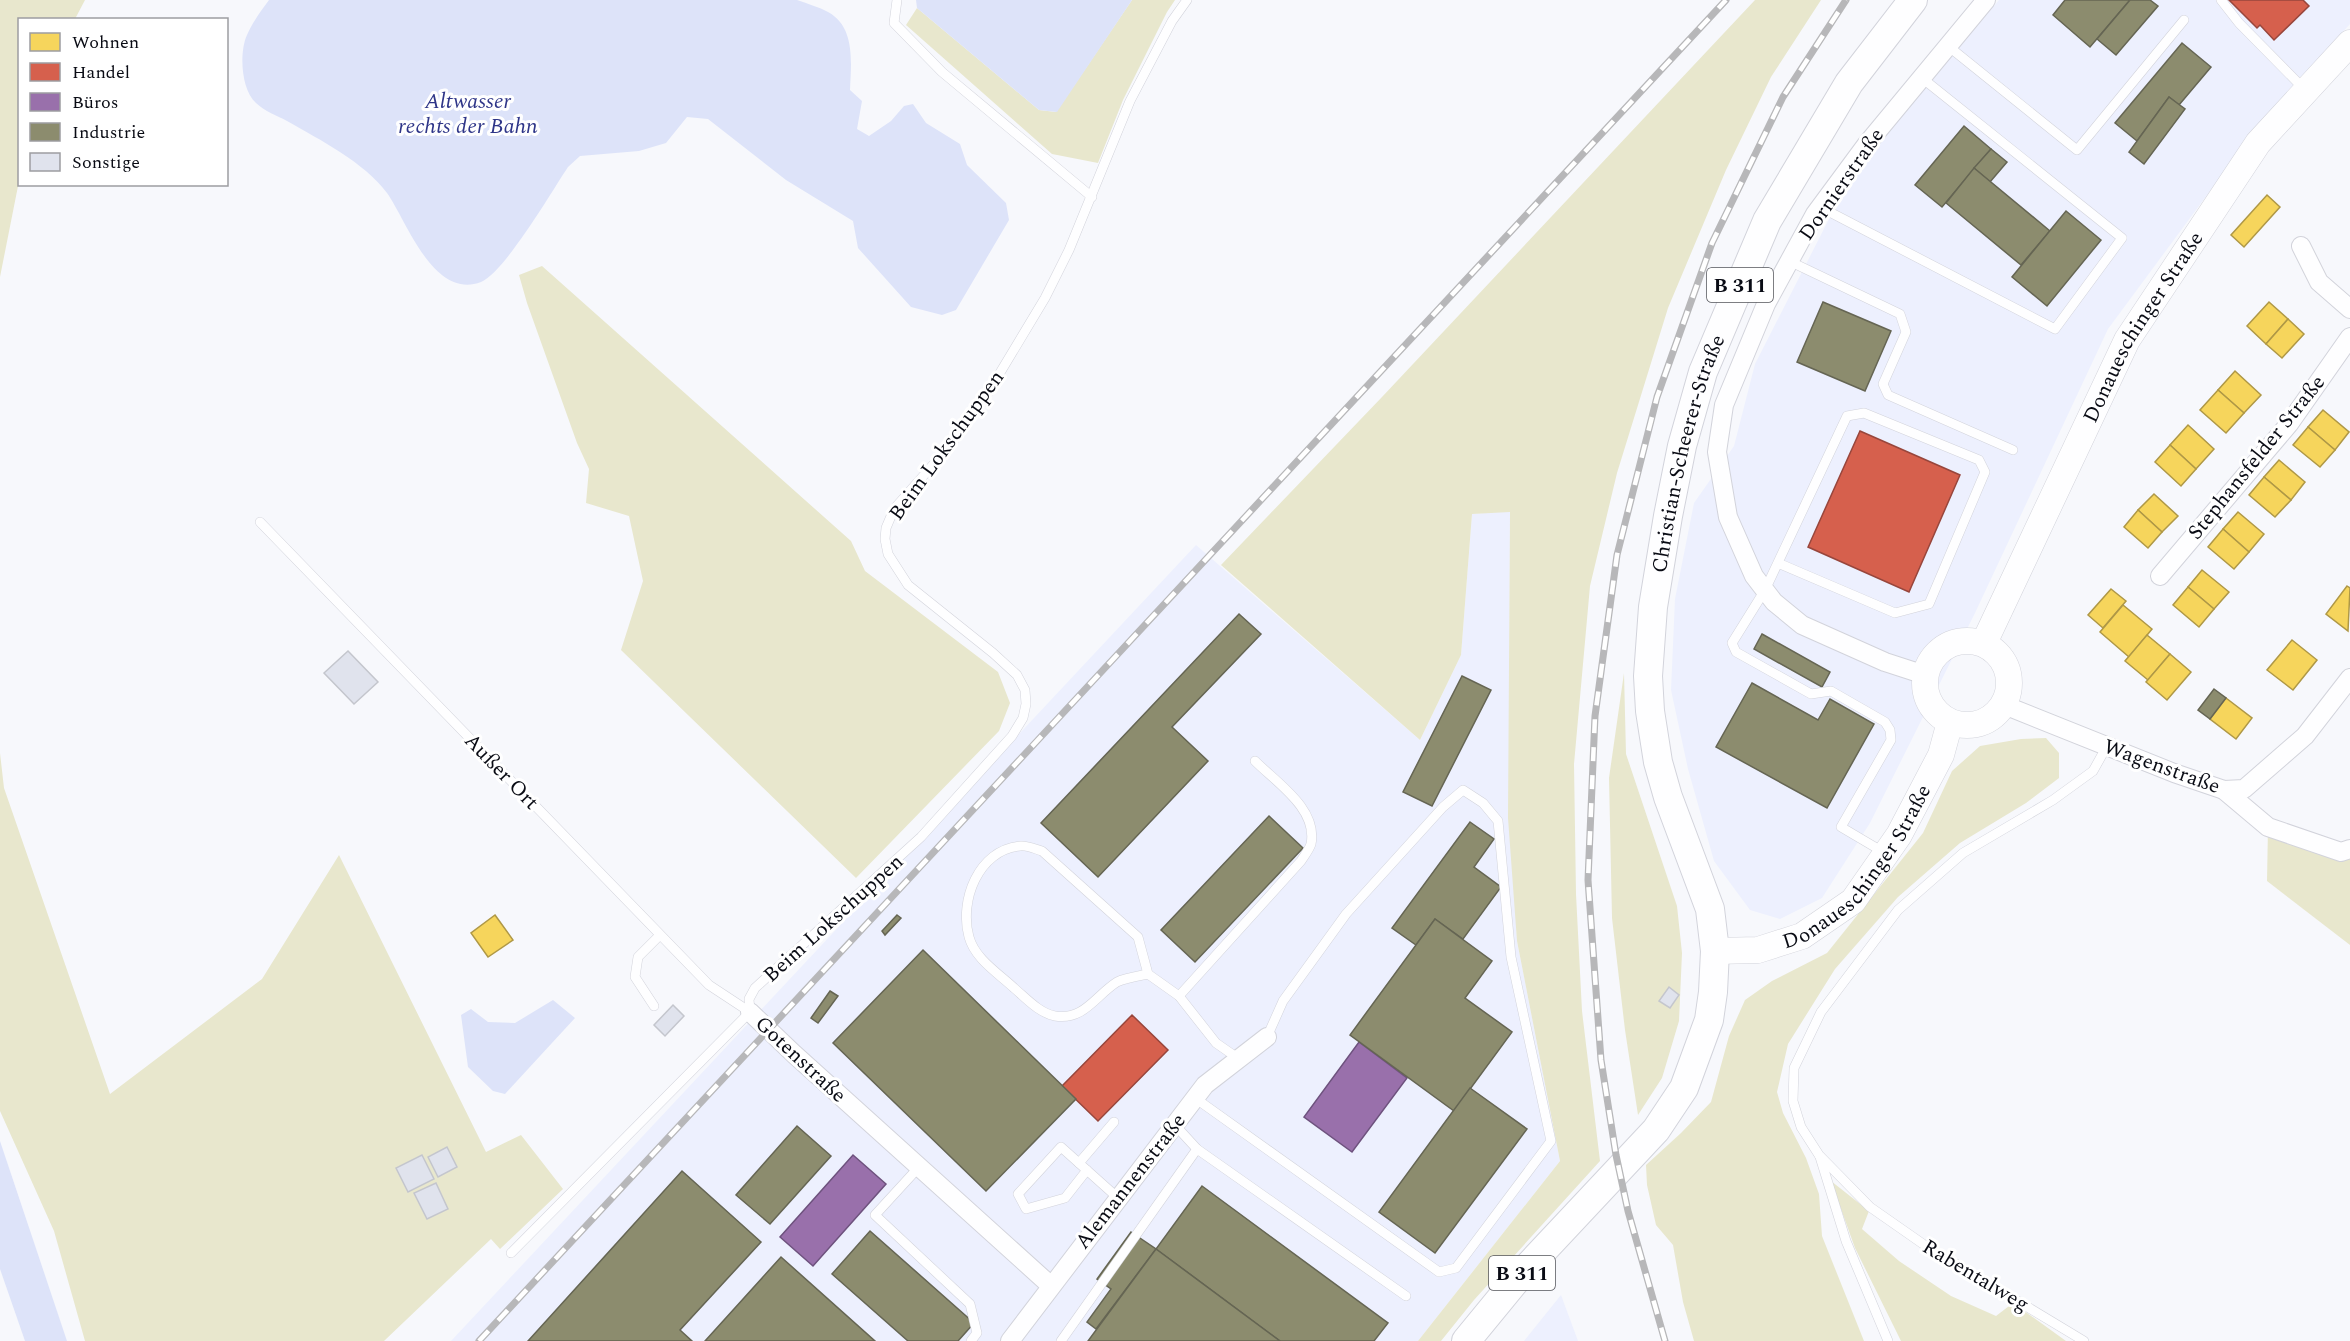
<svg xmlns="http://www.w3.org/2000/svg" width="2350" height="1341" font-family="Spectral,serif">
  <style>
    .built { fill: #edf0fe }
    .green { fill: #e8e7cd }
    .water { fill: #dde3f9 }
    .homes { fill: #f6d55c; stroke: #af9846; stroke-width: 1.5 }
    .shops { fill: #d6604d; stroke: #98463c; stroke-width: 1.5 }
    .offices { fill: #9970ab; stroke: #6e527e; stroke-width: 1.5 }
    .industry { fill: #8c8c6e; stroke: #656553; stroke-width: 1.5 }
    .building { fill: #e0e3ed; stroke: #c4c6cd; stroke-width: 1.5 }
    .lines { fill: none; stroke-linecap: round; stroke-linejoin: round }
    .lane-casing { stroke: #d2d3db; stroke-width: 10 }
    .street-casing { stroke: #d2d3db; stroke-width: 20 }
    .secondary-casing { stroke: #d2d3db; stroke-width: 27 }
    .primary-casing { stroke: #d2d3db; stroke-width: 30 }
    .lane { stroke: #fefeff; stroke-width: 9 }
    .street { stroke: #fefeff; stroke-width: 18 }
    .secondary { stroke: #fefeff; stroke-width: 26 }
    .primary { stroke: #fefeff; stroke-width: 28 }
    .rail-casing { stroke: #b7b7b9; stroke-width: 7 }
    .rail { stroke: #fff; stroke-width: 4.5; stroke-dasharray: 14; stroke-linecap: butt }
    .labels { text-anchor: middle; stroke-width: 6; stroke-linejoin: round; paint-order: stroke }
    .shield { fill: #fff; stroke: #53545a; stroke-width: 1.5 }
    .shield-label { font-size: 20px; font-weight: bold; fill: #090b14 }
    .street-label { font-size: 21px; fill: #090b14; stroke: #fff }
    .water-label { font-size: 22px; font-style: italic; fill: #2e3588; stroke: #fff }
  </style>
  <rect width="100%" height="100%" fill="#f7f8fc"/>
  <g class="built">
    <polygon points="1999,0 2350,0 2350,24 2264,118 2108,329 1975,613 1870,823 1822,898 1780,919 1750,910 1714,861 1688,769 1671,690 1675,599 1694,503 1734,446 1755,364 1853,172"/>
    <polygon points="1510,511 1509,763 1517,941 1560,1161 1418,1341 451,1341 1196,545 1420,740 1461,655 1472,514"/>
    <polygon points="1561,1295 1578,1341 1524,1341"/>
  </g>
  <g class="green">
    <polygon points="0,0 85,0 75,19 20,20 19,181 0,277"/>
    <polygon points="1132,0 1175,0 1167,12 1123,100 1098,163 1052,154 906,25 917,8 1039,110 1056,112"/>
    <polygon points="1755,0 1821,0 1771,77 1726,170 1668,308 1617,473 1590,586 1574,764 1576,894 1582,1011 1600,1161 1474,1300 1441,1341 1418,1341 1560,1161 1517,941 1508,818 1510,512 1472,514 1461,655 1420,740 1221,565 1382,397"/>
    <polygon points="542,266 851,541 865,571 998,672 1010,703 999,731 856,878 621,650 643,581 629,516 586,503 589,469 577,443 527,303 519,275"/>
    <polygon points="1624,673 1626,754 1677,906 1682,953 1679,1021 1662,1078 1638,1115 1625,1030 1612,918 1609,778"/>
    <polygon points="2046,738 2059,753 2059,778 2026,803 1960,843 1898,897 1835,969 1788,1044 1777,1092 1783,1113 1806,1158 1819,1194 1822,1236 1864,1341 1694,1341 1683,1302 1673,1245 1656,1225 1647,1185 1646,1165 1681,1133 1711,1102 1729,1036 1745,1000 1772,981 1827,953 1923,833 1952,771 1980,746 2021,739"/>
    <polygon points="0,753 4,788 110,1094 262,979 339,855 486,1152 521,1135 563,1189 500,1249 491,1239 384,1341 85,1341 54,1231 0,1111"/>
    <polygon points="2268,827 2350,853 2350,945 2267,881"/>
    <polygon points="1831,1181 1869,1211 1862,1229 1899,1261 1951,1296 1996,1316 2013,1303 2066,1341 1901,1341 1855,1248"/>
  </g>
  <g class="water">
    <path d="M269,0H797C808,4 819,7 828,12C856,27 851,64 850,90L862,101L857,129L869,136L891,121L904,106L913,104L926,123L960,144L967,165L1006,203L1009,220L956,310L942,315L911,307L858,248L853,221L786,180L708,119L687,117L666,143L639,151L580,156L568,167C552,191 504,273 481,282C433,300 407,221 387,193C364,162 320,140 287,121C278,116 264,111 256,103C241,90 239,52 247,35C252,23 261,11 269,0Z"/>
    <polygon points="916,0 1132,0 1057,112 1039,110 917,8"/>
    <polygon points="553,1000 575,1018 505,1094 493,1091 468,1067 461,1015 471,1009 488,1022 515,1023"/>
    <polygon points="0,1141 67,1341 25,1341 0,1269"/>
  </g>
  <g class="homes">
    <polygon points="2267,195 2280,207 2244,247 2231,235"/>
    <polygon points="2269,302 2288,319 2266,344 2247,326"/>
    <polygon points="2288,319 2304,334 2282,358 2266,344"/>
    <polygon points="2235,371 2261,395 2244,413 2218,390"/>
    <polygon points="2218,390 2244,413 2226,433 2200,410"/>
    <polygon points="2323,410 2349,432 2335,450 2308,427"/>
    <polygon points="2188,425 2214,449 2196,469 2170,445"/>
    <polygon points="2308,427 2335,450 2320,467 2293,445"/>
    <polygon points="2170,445 2196,469 2181,486 2155,462"/>
    <polygon points="2279,460 2305,482 2291,500 2264,477"/>
    <polygon points="2264,477 2291,500 2275,517 2249,495"/>
    <polygon points="2154,494 2178,516 2162,532 2138,510"/>
    <polygon points="2138,510 2162,532 2148,548 2124,527"/>
    <polygon points="2238,512 2264,534 2249,552 2223,529"/>
    <polygon points="2223,529 2249,552 2234,569 2208,547"/>
    <polygon points="2202,570 2229,592 2214,609 2188,587"/>
    <polygon points="2347,586 2350,588 2348,631 2326,614"/>
    <polygon points="2188,587 2214,609 2199,627 2173,605"/>
    <polygon points="2111,589 2126,601 2103,628 2088,615"/>
    <polygon points="2123,605 2152,629 2129,657 2100,632"/>
    <polygon points="2147,635 2170,654 2148,680 2125,661"/>
    <polygon points="2292,640 2317,660 2293,690 2267,670"/>
    <polygon points="2170,654 2191,672 2167,700 2146,682"/>
    <polygon points="2226,698 2252,718 2236,739 2210,719"/>
    <polygon points="495,915 513,940 488,957 471,933"/>
  </g>
  <g class="shops">
    <polygon points="2229,0 2303,0 2309,6 2274,40 2260,25 2257,28"/>
    <polygon points="1860,431 1960,475 1909,592 1808,547"/>
    <polygon points="1132,1015 1168,1050 1098,1121 1062,1086"/>
  </g>
  <g class="offices">
    <polygon points="1359,1042 1407,1078 1352,1152 1304,1117"/>
    <polygon points="853,1155 886,1184 813,1266 780,1237"/>
  </g>
  <g class="industry">
    <polygon points="2065,0 2130,0 2090,47 2053,15"/>
    <polygon points="2130,0 2150,0 2158,6 2116,55 2097,39"/>
    <polygon points="2182,43 2211,67 2179,105 2169,97 2137,141 2115,123"/>
    <polygon points="2169,97 2185,109 2144,164 2129,152"/>
    <polygon points="1964,126 1991,149 1942,207 1915,185"/>
    <polygon points="1991,149 2007,162 1990,182 1974,168"/>
    <polygon points="1974,168 2050,231 2021,265 1946,203"/>
    <polygon points="2066,211 2101,240 2047,306 2012,277"/>
    <polygon points="1823,302 1891,331 1865,391 1797,362"/>
    <polygon points="1239,614 1261,634 1172,727 1208,761 1098,877 1041,823"/>
    <polygon points="1762,634 1830,672 1822,687 1754,649"/>
    <polygon points="1462,676 1491,690 1432,806 1403,792"/>
    <polygon points="1752,683 1818,720 1830,699 1874,724 1827,808 1716,747"/>
    <polygon points="2214,689 2226,698 2210,719 2198,710"/>
    <polygon points="1269,816 1303,848 1195,962 1161,930"/>
    <polygon points="1470,822 1494,839 1474,867 1501,887 1463,939 1435,919 1416,945 1392,928"/>
    <polygon points="897,915 901,918 885,935 882,931"/>
    <polygon points="1435,919 1492,961 1465,998 1512,1032 1454,1111 1350,1035"/>
    <polygon points="923,950 1076,1099 986,1191 833,1043"/>
    <polygon points="830,991 838,996 818,1023 811,1018"/>
    <polygon points="1470,1088 1527,1129 1435,1253 1379,1212"/>
    <polygon points="797,1126 831,1156 770,1224 736,1195"/>
    <polygon points="682,1171 761,1242 680,1330 692,1341 528,1341"/>
    <polygon points="1202,1186 1388,1323 1374,1341 1280,1341 1156,1249"/>
    <polygon points="870,1231 974,1323 958,1341 908,1341 832,1274"/>
    <polygon points="1131,1232 1156,1249 1096,1329 1087,1322 1111,1289 1097,1279"/>
    <polygon points="1156,1249 1280,1341 1088,1341"/>
    <polygon points="781,1257 875,1341 705,1341"/>
  </g>
  <g class="building">
    <polygon points="348,651 378,682 354,704 324,673"/>
    <polygon points="1669,987 1679,995 1670,1008 1659,1001"/>
    <polygon points="673,1005 684,1016 665,1036 654,1025"/>
    <polygon points="447,1147 457,1167 438,1177 428,1157"/>
    <polygon points="422,1155 434,1179 408,1192 396,1168"/>
    <polygon points="436,1183 448,1209 427,1219 414,1193"/>
  </g>
  <g class="lines">
    <g class="lane-casing">
      <g id="lane">
        <polyline points="897,0 894,23 942,72 1092,197"/>
        <polyline points="2221,0 2239,23 2305,90"/>
        <polyline points="1948,46 2077,150 2184,20"/>
        <polyline points="1820,207 2055,329 2122,238 1922,78"/>
        <polyline points="1789,261 1900,314 1906,332 1883,384 1888,395 2013,450"/>
        <polyline points="260,522 709,985 750,1012"/>
        <polyline points="1778,563 1895,613 1929,604 1985,472 1979,460 1864,413 1847,416 1765,590 1732,643 1736,652 1811,694 1831,691 1885,722 1890,730 1891,740 1841,827 1885,853"/>
        <path d="M1148,974L1138,937L1042,851C1035,849 1027,845 1020,846C978,850 959,901 969,937C975,959 998,973 1014,988C1026,998 1039,1013 1055,1016C1084,1021 1096,995 1117,982C1125,978 1138,976 1148,974L1179,996L1216,1043L1239,1059"/>
        <path d="M1179,996L1301,861C1304,856 1309,850 1311,844C1318,809 1277,783 1255,761"/>
        <polyline points="654,1006 635,977 638,957 660,935"/>
        <polyline points="750,1012 749,999 755,988 921,837 1012,736 1023,718 1026,704 1025,690 1017,675 993,653 908,585 888,554 885,539 886,528 894,509 947,449 983,401 1045,298 1069,250 1130,101 1172,21 1187,0"/>
        <polyline points="1195,1098 1439,1272 1456,1268 1551,1141 1511,957 1498,821 1483,803 1463,790 1443,807 1346,914 1283,1001 1267,1037"/>
        <polyline points="1174,1124 1197,1149 1406,1296"/>
        <polyline points="1820,1157 1846,1241 1888,1341"/>
        <polyline points="1079,1163 1114,1122"/>
        <polyline points="919,1167 875,1215 970,1304 977,1333 971,1341"/>
        <polyline points="1087,1170 1065,1198 1026,1209 1018,1194 1061,1147 1118,1198"/>
        <polyline points="511,1253 750,1012"/>
        <polyline points="1061,1341 1197,1149"/>
        <polyline points="2084,1341 1923,1244 1870,1207 1819,1155 1801,1127 1793,1101 1794,1068 1821,1012 1898,910 1963,853 2053,800 2093,771 2107,746"/>
      </g>
    </g>
    <g class="street-casing">
      <g id="street">
        <polyline points="2301,246 2319,282 2350,309"/>
        <polyline points="2160,576 2289,424 2350,337"/>
        <polyline points="1925,675 1885,662 1802,625 1774,602 1754,576 1728,517 1717,452 1724,405 1766,304 1815,214 1866,145 1986,0"/>
        <polyline points="2004,705 2174,773 2224,790 2244,789 2305,736 2350,678"/>
        <polyline points="2224,790 2268,827 2341,852 2350,849"/>
        <polyline points="750,1012 794,1054 1050,1285"/>
        <polyline points="1010,1341 1205,1085 1267,1037"/>
      </g>
    </g>
    <g class="secondary-casing">
      <g id="secondary">
        <circle cx="1967" cy="683" r="42"/>
        <path id="s1" d="M1984,643L2127,340L2258,143L2350,43"/>
        <path id="s2" d="M1715,951L1758,950L1802,936L1853,901L1899,835L1941,755L1950,722"/>
      </g>
    </g>
    <g class="primary-casing">
      <g id="primary">
        <path id="s3" d="M1466,1341L1521,1274L1656,1130L1684,1088L1709,1020L1713,992L1715,951L1710,909L1668,797L1658,762L1650,711L1648,676L1653,607L1668,516L1682,446L1703,372L1767,221L1849,83L1913,0"/>
      </g>
    </g>
    <use href="#lane" class="lane"/>
    <use href="#street" class="street"/>
    <use href="#secondary" class="secondary"/>
    <use href="#primary" class="primary"/>
    <g class="rail-casing">
      <g id="rail">
        <polyline points="479,1341 1726,0"/>
        <polyline points="1665,1341 1628,1211 1616,1155 1601,1060 1588,880 1595,716 1617,555 1657,397 1712,243 1783,97 1846,0"/>
      </g>
    </g>
    <use href="#rail" class="rail"/>
  </g>
  <g class="labels">
    <g class="shield">
      <rect x="1707" y="268" width="66" height="34" rx="4.5"/>
      <rect x="1489" y="1256" width="66" height="34" rx="4.5"/>
    </g>
    <g class="shield-label">
      <text x="1740" y="292">B 311</text>
      <text x="1522" y="1280">B 311</text>
    </g>
    <g class="street-label">
      <text transform="translate(1841 184) rotate(-55)" y="7">Dornierstraße</text>
      <text dy="7" stroke="none"><textPath href="#s1" startOffset="354">Donaueschinger Straße</textPath></text>
      <text transform="translate(946 445) rotate(-54)" y="7">Beim Lokschuppen</text>
      <text dy="7" stroke="none"><textPath href="#s3" startOffset="988">Christian-Scheerer-Straße</textPath></text>
      <text transform="translate(2256 457) rotate(-51)" y="7">Stephansfelder Straße</text>
      <text transform="translate(2162 766) rotate(20)" y="7">Wagenstraße</text>
      <text transform="translate(502 771) rotate(46)" y="7">Außer Ort</text>
      <text dy="7" stroke="none"><textPath href="#s2" startOffset="178">Donaueschinger Straße</textPath></text>
      <text transform="translate(833 918) rotate(-42)" y="7">Beim Lokschuppen</text>
      <text transform="translate(801 1059) rotate(43)" y="7">Gotenstraße</text>
      <text transform="translate(1130 1181) rotate(-52)" y="7">Alemannenstraße</text>
      <text transform="translate(1976 1275) rotate(31)" y="7">Rabentalweg</text>
    </g>
    <g class="water-label">
      <text x="468" y="108">Altwasser<tspan x="468" dy="25">rechts der Bahn</tspan></text>
    </g>
  </g>
  <rect x="18" y="18" width="210" height="168" fill="#ffffff" stroke="#9d9da1" stroke-width="1.5"/>
  <rect x="30" y="33" width="30" height="18" fill="#f6d55c" stroke="#9d9da1" stroke-width="1.5"/>
  <text x="72" y="48" font-size="18" fill="#090b14">Wohnen</text>
  <rect x="30" y="63" width="30" height="18" fill="#d6604d" stroke="#9d9da1" stroke-width="1.5"/>
  <text x="72" y="78" font-size="18" fill="#090b14">Handel</text>
  <rect x="30" y="93" width="30" height="18" fill="#9970ab" stroke="#9d9da1" stroke-width="1.5"/>
  <text x="72" y="108" font-size="18" fill="#090b14">Büros</text>
  <rect x="30" y="123" width="30" height="18" fill="#8c8c6e" stroke="#9d9da1" stroke-width="1.5"/>
  <text x="72" y="138" font-size="18" fill="#090b14">Industrie</text>
  <rect x="30" y="153" width="30" height="18" fill="#e0e3ed" stroke="#9d9da1" stroke-width="1.5"/>
  <text x="72" y="168" font-size="18" fill="#090b14">Sonstige</text>
</svg>
